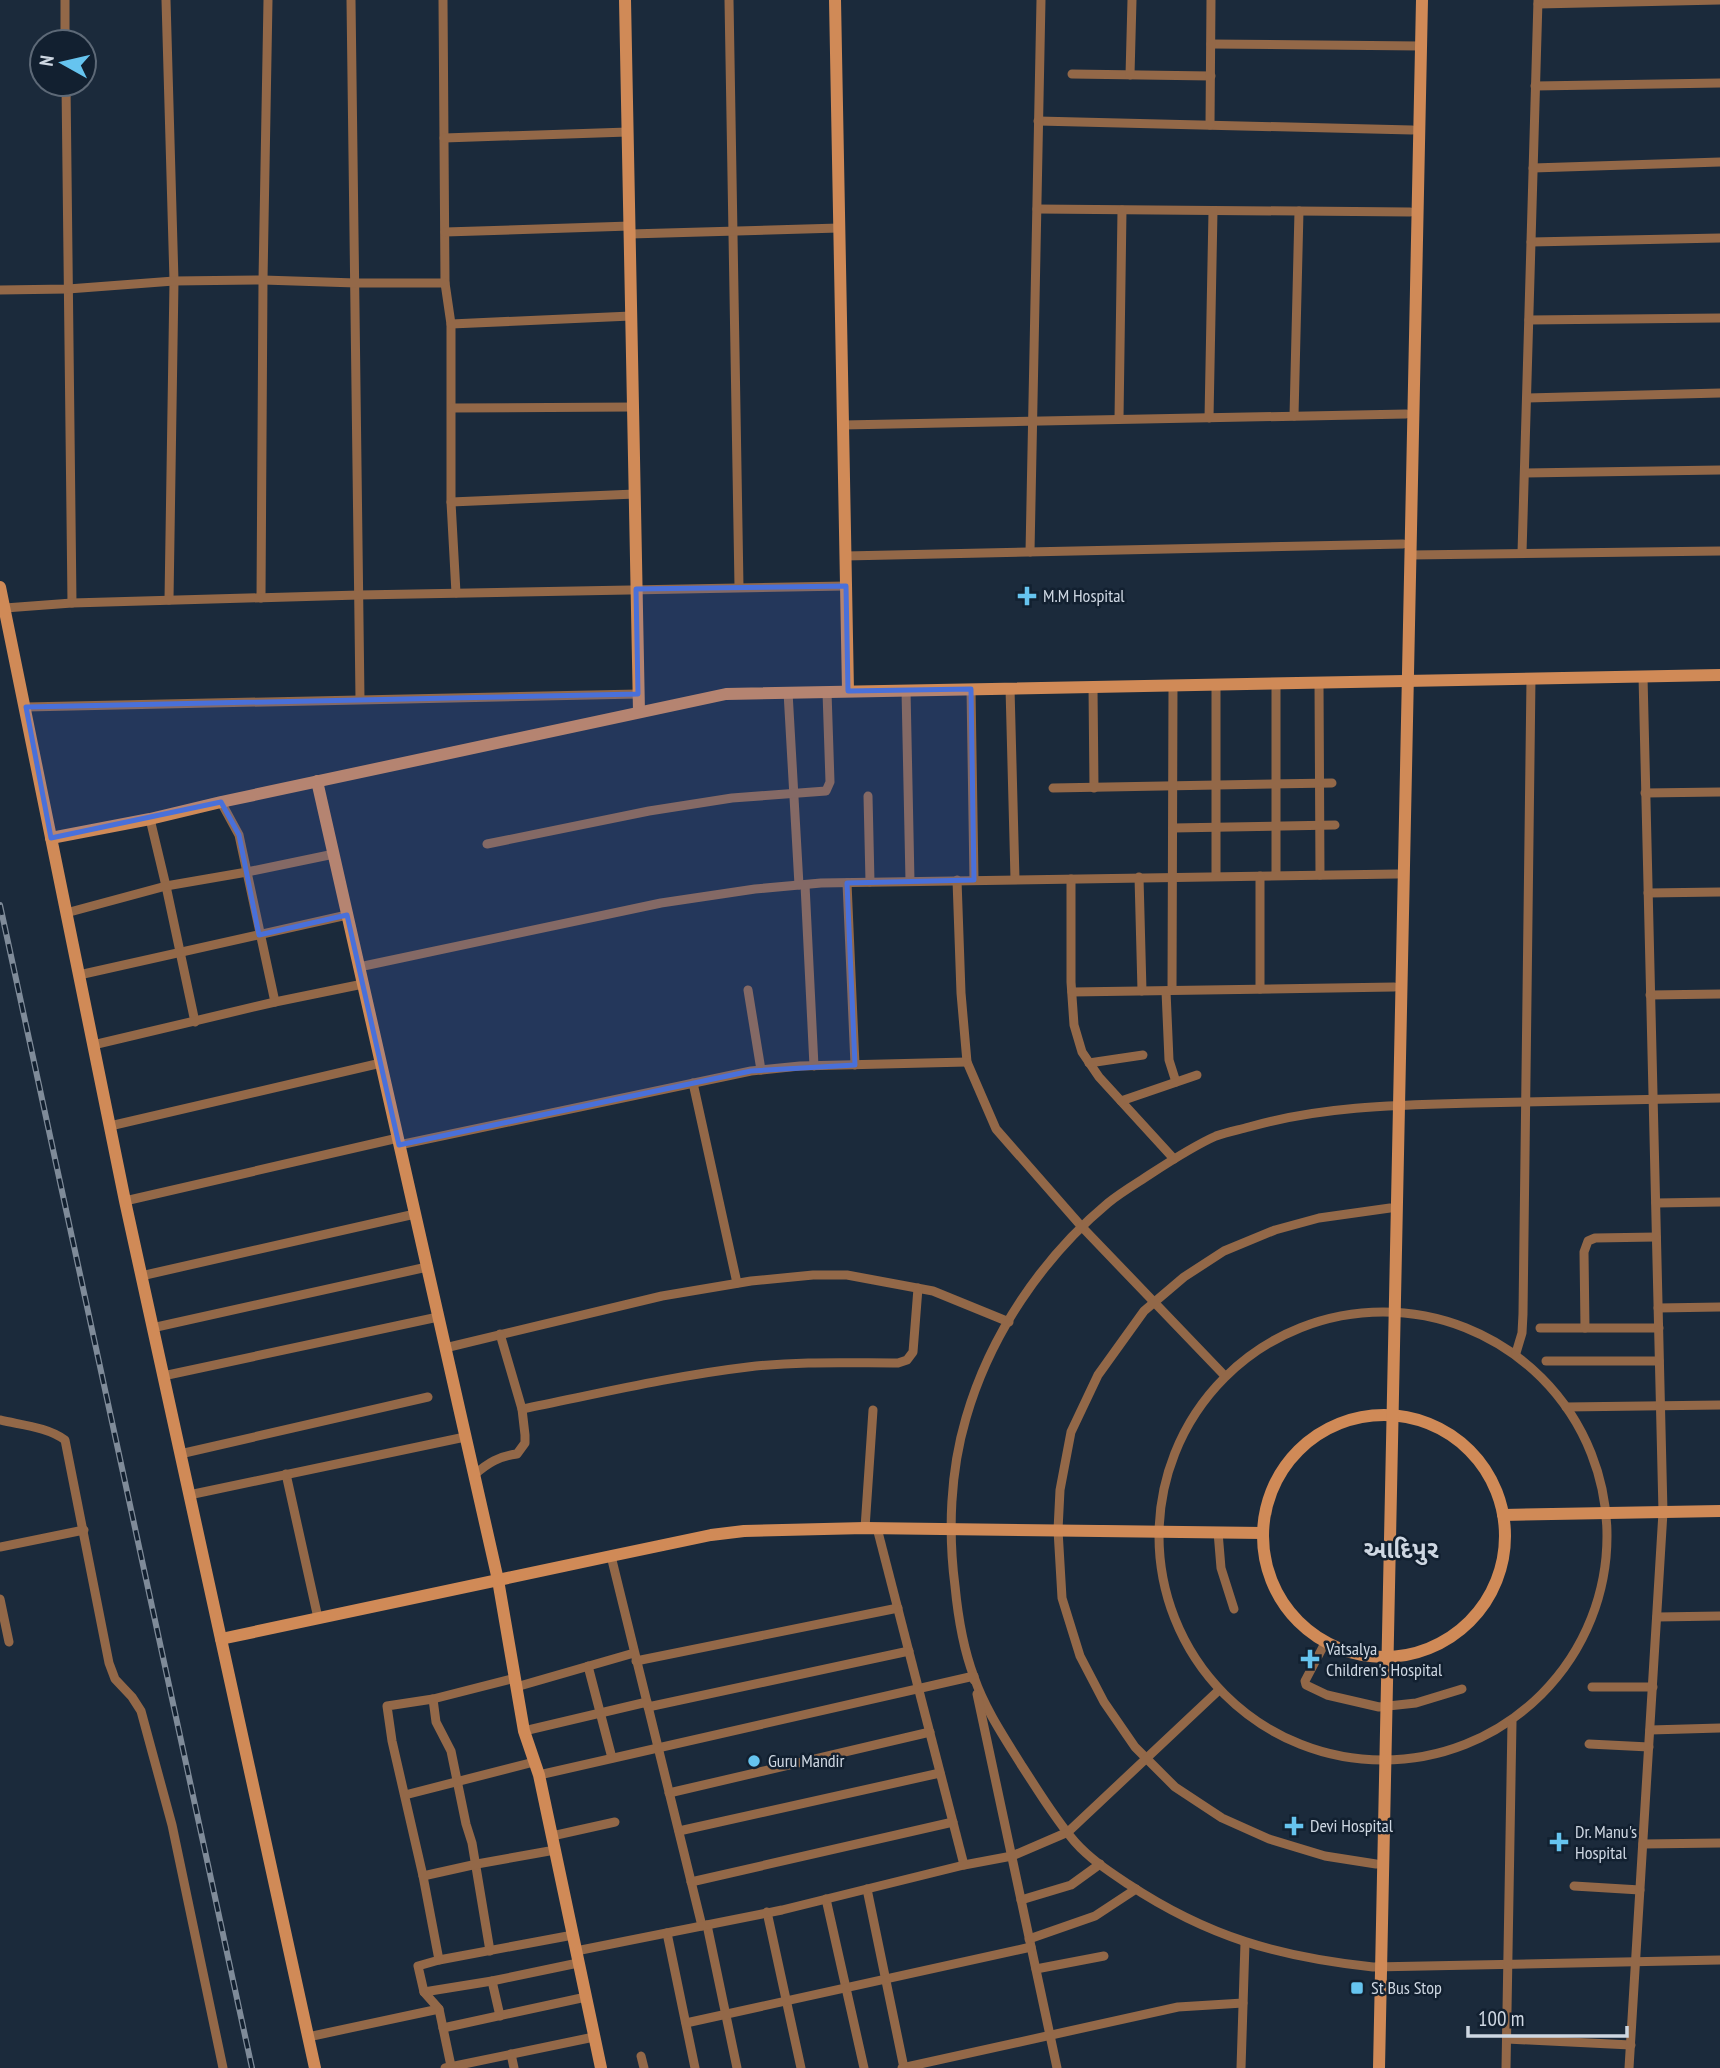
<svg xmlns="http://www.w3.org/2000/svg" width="1720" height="2068" font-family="'PT Sans Narrow','Noto Sans Gujarati',sans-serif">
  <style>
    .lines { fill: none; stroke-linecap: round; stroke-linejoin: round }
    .street { stroke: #936848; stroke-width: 9 }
    .secondary { stroke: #d08a57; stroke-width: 12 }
    .rail-casing { stroke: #7f8b99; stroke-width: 6 }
    .rail { stroke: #122030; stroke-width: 3.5; stroke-dasharray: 10; stroke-linecap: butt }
    .marked { fill: #4970da; fill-opacity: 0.2; stroke: #4970da; stroke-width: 5; stroke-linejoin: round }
    .poi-dot { fill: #66c4ef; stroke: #122030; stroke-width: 2.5 }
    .labels { text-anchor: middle; stroke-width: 5; stroke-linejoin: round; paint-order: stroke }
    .poi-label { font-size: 18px; fill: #ced7e2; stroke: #122030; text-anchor: start }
    .district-label { font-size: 24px; font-weight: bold; fill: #ced7e2; stroke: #122030 }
  </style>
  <rect width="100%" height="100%" fill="#1b2a3b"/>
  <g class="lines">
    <g class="street">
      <polyline points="65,0 65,42"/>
      <polyline points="166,0 174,281 169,600"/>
      <polyline points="351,0 360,699"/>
      <polyline points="443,0 445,283 451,324 451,502 456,593"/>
      <polyline points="729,0 739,587"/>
      <polyline points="1538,4 1720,0"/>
      <polyline points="1211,44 1420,46"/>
      <polyline points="1072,74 1211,76"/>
      <polyline points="1130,75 1132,0"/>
      <polyline points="66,84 72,603"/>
      <polyline points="1535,86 1720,83"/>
      <polyline points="1038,121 1412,130"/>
      <polyline points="1210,125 1211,0"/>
      <polyline points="444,138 628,132"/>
      <polyline points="1533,168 1720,162"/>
      <polyline points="1037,209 1410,212"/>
      <polyline points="445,232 630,226"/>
      <polyline points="630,234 839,228"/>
      <polyline points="1531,242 1720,238"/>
      <polyline points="0,290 68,289 174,281 263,280 356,283 445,283"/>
      <polyline points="1529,320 1720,318"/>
      <polyline points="451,324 631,316"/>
      <polyline points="1527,398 1720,393"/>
      <polyline points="452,408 633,407"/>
      <polyline points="1294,416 1299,211"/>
      <polyline points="1209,418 1213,211"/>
      <polyline points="1119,419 1122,210"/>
      <polyline points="843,425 1406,414"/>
      <polyline points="1525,473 1720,470"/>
      <polyline points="451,502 635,494"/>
      <polyline points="1030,552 1041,0"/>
      <polyline points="1522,553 1538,0"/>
      <polyline points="1411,555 1720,551"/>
      <polyline points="845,556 1403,544"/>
      <polyline points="261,598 263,280 268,0"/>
      <polyline points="2,611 5,608 72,603 359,595 846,586"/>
      <polyline points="1319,683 1320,875"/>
      <polyline points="1093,687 1094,788"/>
      <polyline points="1010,688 1015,879"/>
      <polyline points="971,689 974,880"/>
      <polyline points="906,690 910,881"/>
      <polyline points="788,692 799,885"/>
      <polyline points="26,707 638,694"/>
      <polyline points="1053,788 1332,783"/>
      <polyline points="1645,793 1720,792"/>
      <polyline points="868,796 870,882"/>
      <polyline points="221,802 239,835 275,1002"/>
      <polyline points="150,819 166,886 195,1022"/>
      <polyline points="1173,828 1335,825"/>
      <polyline points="487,844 649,811 732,798 826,791 830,782 827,692"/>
      <polyline points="1276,875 1276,683"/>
      <polyline points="1216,876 1216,684"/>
      <polyline points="1139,877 1142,991"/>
      <polyline points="1071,879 1071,982 1074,1025 1082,1052 1099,1077 1174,1159"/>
      <polyline points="957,880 961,993 967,1062 996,1129 1082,1227 1225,1376"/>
      <polyline points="847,883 855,1065"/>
      <polyline points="805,885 814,1066"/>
      <polyline points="1648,893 1720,892"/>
      <polyline points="66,913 166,886 247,872 334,854"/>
      <polyline points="359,967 661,903 755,889 821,883 1397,874"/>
      <polyline points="79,975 347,915"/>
      <polyline points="1260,989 1260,876"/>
      <polyline points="748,990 761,1070"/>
      <polyline points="1172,990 1173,685"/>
      <polyline points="1166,991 1169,1060 1176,1082"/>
      <polyline points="1072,992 1394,987"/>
      <polyline points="1650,995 1720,994"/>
      <polyline points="93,1045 275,1002 363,984"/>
      <polyline points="1089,1063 1143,1055"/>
      <polyline points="693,1083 737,1283"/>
      <path d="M1720,1098C1638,1100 1557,1101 1475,1103C1398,1105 1323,1106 1249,1127C1238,1130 1226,1132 1216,1136C1191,1147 1166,1164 1143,1179C1132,1186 1119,1194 1108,1203C1042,1258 990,1335 966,1418C950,1472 948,1532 955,1586C958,1617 963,1648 974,1677C985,1709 1004,1737 1022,1766C1039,1792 1055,1819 1075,1842C1090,1859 1110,1872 1128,1884C1208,1937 1279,1957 1373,1967L1720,1960"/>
      <polyline points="1121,1101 1197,1075"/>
      <polyline points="110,1126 381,1063"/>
      <polyline points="399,1145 751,1071 800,1066 967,1062"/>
      <polyline points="125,1201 398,1138"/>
      <polyline points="1656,1203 1720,1202"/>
      <polyline points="141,1276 415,1214"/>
      <polyline points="1658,1308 1720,1307"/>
      <circle cx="1383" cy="1536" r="224"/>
      <polyline points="152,1328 427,1267"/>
      <polyline points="1540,1328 1659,1328"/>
      <polyline points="1585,1328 1584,1252 1588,1241 1595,1238 1656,1237"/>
      <polyline points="445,1348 662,1296 751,1281 813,1275 847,1275 933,1291 1009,1322"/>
      <polyline points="1516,1353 1522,1333 1523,1314 1531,678"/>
      <polyline points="1546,1361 1659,1361"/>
      <polyline points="163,1376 438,1317"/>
      <polyline points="1566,1407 1720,1405"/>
      <path d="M522,1409C597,1394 672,1376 748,1367C798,1361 849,1363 898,1363L907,1360L913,1352L918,1288"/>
      <path d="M0,1420C21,1425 48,1427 65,1440L109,1663L115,1679L132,1697L141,1711L172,1825L223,2068"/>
      <polyline points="180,1454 428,1397"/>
      <polyline points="286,1474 318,1618"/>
      <path d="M474,1475C488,1463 499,1456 517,1454L525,1443V1435L522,1409L500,1334"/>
      <polyline points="189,1495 465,1437"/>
      <polyline points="865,1528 873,1410"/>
      <polyline points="877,1528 964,1865"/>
      <polyline points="1218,1532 1221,1568 1234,1609"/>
      <polyline points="0,1547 84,1530"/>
      <polyline points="611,1556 702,1926"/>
      <polyline points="0,1599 9,1642"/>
      <polyline points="1657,1617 1720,1616"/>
      <polyline points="1325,1643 1305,1681 1306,1685 1327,1695 1379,1707 1416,1703 1462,1689"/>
      <polyline points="636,1661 898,1608"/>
      <polyline points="588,1666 612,1758"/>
      <polyline points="516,1687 634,1653"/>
      <polyline points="1592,1687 1653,1687"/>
      <polyline points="977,1694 1057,2068"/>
      <polyline points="433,1699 436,1722 451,1751 466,1824 472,1843 490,1951"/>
      <polyline points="648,1707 909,1651"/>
      <polyline points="1650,1730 1720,1728"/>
      <polyline points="524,1731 647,1702"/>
      <polyline points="1589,1744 1649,1747"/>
      <polyline points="539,1775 974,1676 974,1680"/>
      <polyline points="669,1793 930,1732"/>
      <polyline points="405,1795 534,1762"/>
      <polyline points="679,1831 940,1773"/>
      <polyline points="552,1836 615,1822"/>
      <polyline points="1643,1844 1720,1843"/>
      <polyline points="1376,1864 1325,1856 1269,1839 1222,1818 1175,1787 1135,1747 1104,1702 1080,1656 1062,1598 1058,1530 1060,1490 1071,1432 1098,1375 1144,1311 1184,1277 1224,1251 1275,1230 1319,1218 1390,1208"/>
      <polyline points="423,1876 477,1864 555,1850"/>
      <polyline points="691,1882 953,1822"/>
      <polyline points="1574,1886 1640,1890"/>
      <polyline points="867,1889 904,2068"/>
      <polyline points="826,1899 864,2068"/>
      <polyline points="1021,1900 1071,1885 1100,1864"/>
      <polyline points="767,1912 801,2068"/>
      <polyline points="707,1925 737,2068"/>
      <polyline points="667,1933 695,2068"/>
      <polyline points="1029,1939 1095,1916 1136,1889"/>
      <polyline points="576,1951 782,1910 964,1865 1012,1856 1068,1832 1219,1690"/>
      <polyline points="439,1960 573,1935"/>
      <polyline points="1036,1969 1104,1956"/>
      <polyline points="492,1981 500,2016"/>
      <polyline points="424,1992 492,1981 578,1963"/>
      <polyline points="686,2023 1031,1947"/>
      <polyline points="443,2028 586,1997"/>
      <polyline points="308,2037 439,2009"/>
      <polyline points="1507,2039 1631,2045"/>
      <polyline points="511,2054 514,2068"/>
      <polyline points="641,2056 644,2068"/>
      <polyline points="445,2068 594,2037"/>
      <polyline points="455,2068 451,2066 439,2009 424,1992 418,1966 439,1960 423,1876 392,1741 387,1706 433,1699 515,1678"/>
      <polyline points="902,2068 1178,2007 1243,2003"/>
      <polyline points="1241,2068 1245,1943"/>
      <polyline points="1506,2068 1512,1722"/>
      <polyline points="1629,2068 1663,1512 1643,676"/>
    </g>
    <g class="secondary">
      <polyline points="625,0 639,712"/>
      <polyline points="835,0 848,691"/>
      <polyline points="0,587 125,1201 315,2068"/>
      <polyline points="317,781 498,1580 524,1731 539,1775 601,2068"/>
      <polyline points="51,838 150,819 221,802 726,694 1720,675"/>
      <circle cx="1384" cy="1536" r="121"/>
      <polyline points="1503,1515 1720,1511"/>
      <polyline points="221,1639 611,1556 711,1535 744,1531 865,1528 1263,1533"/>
      <polyline points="1379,2068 1422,0"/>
    </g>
    <g class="rail-casing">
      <polyline id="rail" points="0,905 252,2068"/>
    </g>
    <use href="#rail" class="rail"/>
  </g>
  <path class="marked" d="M846,586L848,691L971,689L974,880L847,883L855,1065L751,1071L399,1145L347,915L259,935L239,835L221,802L51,838L26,707L638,694L636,589Z"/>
  <g class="poi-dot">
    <path d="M1023.5 585.5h7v7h7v7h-7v7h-7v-7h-7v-7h7z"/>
    <path d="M1306.5 1648.5h7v7h7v7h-7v7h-7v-7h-7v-7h7z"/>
    <circle cx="754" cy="1761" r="7"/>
    <path d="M1290.5 1815.5h7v7h7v7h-7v7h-7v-7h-7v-7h7z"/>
    <path d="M1555.5 1831.5h7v7h7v7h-7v7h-7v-7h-7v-7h7z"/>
    <rect x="1350" y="1981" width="14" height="14" rx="3.5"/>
  </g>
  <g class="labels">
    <g class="poi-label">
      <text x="1043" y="602">M.M Hospital</text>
      <text x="1326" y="1655">Vatsalya<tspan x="1326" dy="21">Children's Hospital</tspan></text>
      <text x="768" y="1767">Guru Mandir</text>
      <text x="1310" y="1832">Devi Hospital</text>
      <text x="1575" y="1838">Dr. Manu's<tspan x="1575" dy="21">Hospital</tspan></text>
      <text x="1371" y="1994">St Bus Stop</text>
    </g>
    <g class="district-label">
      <text x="1401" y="1558">આદિપુર</text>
    </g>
  </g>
  <g transform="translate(63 63) rotate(278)"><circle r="33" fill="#122030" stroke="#5d6977" stroke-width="2"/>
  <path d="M0-5L12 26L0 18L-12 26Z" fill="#66c4ef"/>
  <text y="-10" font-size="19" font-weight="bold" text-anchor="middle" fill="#ced7e2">N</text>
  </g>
  <path d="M1468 2026v10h159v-10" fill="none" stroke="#ced7e2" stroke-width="3.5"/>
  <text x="1478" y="2026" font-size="21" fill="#ced7e2" stroke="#122030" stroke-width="5" paint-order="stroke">100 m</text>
</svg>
